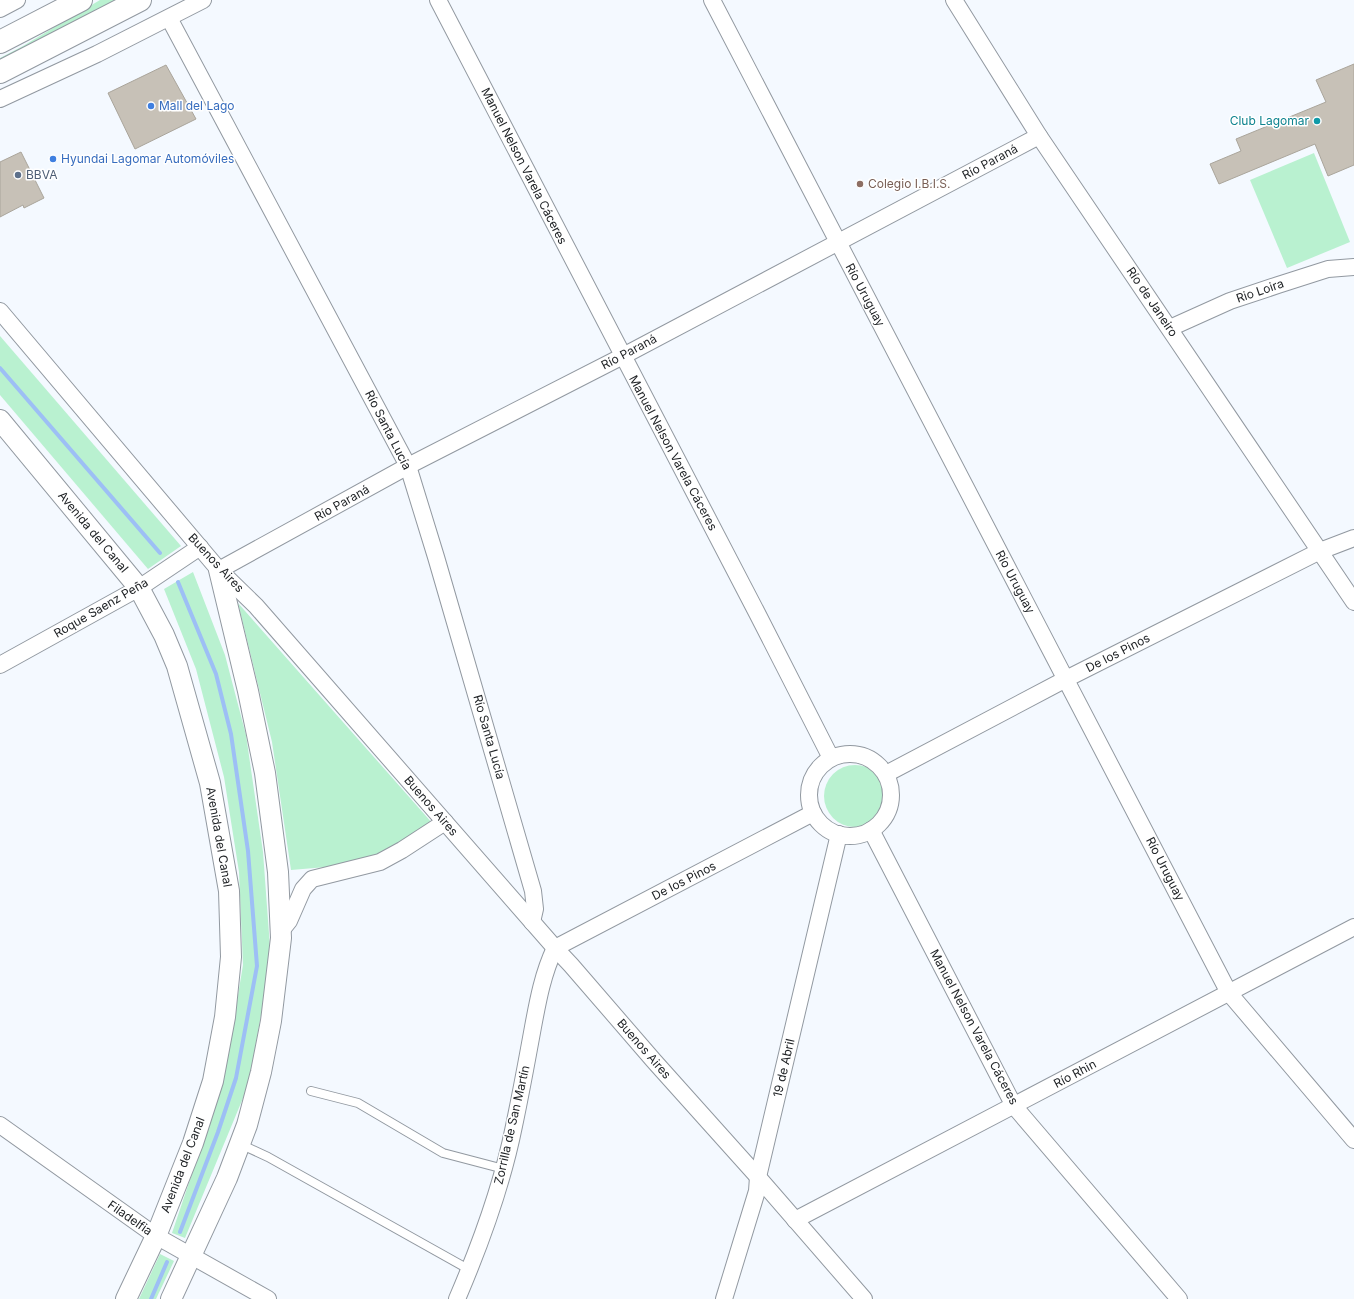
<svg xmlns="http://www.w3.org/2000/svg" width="1354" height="1299" font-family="Inter,sans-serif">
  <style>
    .green { fill: #b9f1d0 }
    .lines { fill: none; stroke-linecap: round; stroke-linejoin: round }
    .stream { stroke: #9dbff5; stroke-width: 4 }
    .building { fill: #c7c1b7; stroke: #aaa59b }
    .service-casing { stroke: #9299a1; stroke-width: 10 }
    .minor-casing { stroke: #9299a1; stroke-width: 18 }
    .tertiary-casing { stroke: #9299a1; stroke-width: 22 }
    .primary-casing { stroke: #9299a1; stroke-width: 24 }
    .service { stroke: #fff; stroke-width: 8 }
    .minor { stroke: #fff; stroke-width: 16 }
    .tertiary { stroke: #fff; stroke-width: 20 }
    .primary { stroke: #fff; stroke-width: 22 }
    .shop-dot { fill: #3f7fe0; stroke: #fff; stroke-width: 1.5 }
    .culture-dot { fill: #0f9aa8; stroke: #fff; stroke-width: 1.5 }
    .service-dot { fill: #5c6f8a; stroke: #fff; stroke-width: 1.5 }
    .education-dot { fill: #8d6e63; stroke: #fff; stroke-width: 1.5 }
    .labels { text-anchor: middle; stroke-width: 3; stroke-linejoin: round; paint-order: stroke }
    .shop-label { font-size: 12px; fill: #366cbe; stroke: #fff; text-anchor: start }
    .culture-label { font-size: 12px; fill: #0d838f; stroke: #fff; text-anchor: end }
    .street-label { font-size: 12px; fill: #222528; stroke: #fff }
    .service-label { font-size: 12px; fill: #4e5e75; stroke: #fff; text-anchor: start }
    .education-label { font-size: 12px; fill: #785e54; stroke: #fff; text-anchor: start }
  </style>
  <rect width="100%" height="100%" fill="#f4f9ff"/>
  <g class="green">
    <polygon points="100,0 120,0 0,62 0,58 23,46"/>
    <polygon points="1314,153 1350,242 1287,268 1250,180"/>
    <polygon points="0,336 181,546 148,569 0,395"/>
    <polygon points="193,572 225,655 246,735 263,852 271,961 248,1086 185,1238 172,1233 224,1079 243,965 239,872 224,777 196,669 164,589"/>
    <polygon points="238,603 433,824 373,863 291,870 272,742"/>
    <circle cx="855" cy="796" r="31"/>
    <polygon points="160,1254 174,1261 156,1299 139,1299"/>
  </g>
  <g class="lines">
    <g class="stream">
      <polyline points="0,368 160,553"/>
      <polyline points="178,582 216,674 231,734 248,851 257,966 236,1078 218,1132 180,1232"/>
      <polyline points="151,1299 167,1262"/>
    </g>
  </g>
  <g class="building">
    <polygon points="1354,64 1354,165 1328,176 1315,144 1219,184 1210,164 1241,151 1236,139 1326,102 1316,80"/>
    <polygon points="166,65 196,119 135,149 108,93"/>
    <polygon points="21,152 44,198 24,208 23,205 0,217 0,162"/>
  </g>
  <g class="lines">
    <g class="service-casing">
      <g id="service">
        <polyline points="311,1091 358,1103 443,1153 504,1169"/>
        <polyline points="240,1144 268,1157 470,1270"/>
      </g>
    </g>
    <g class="minor-casing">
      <g id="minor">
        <polyline points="438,0 757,613 831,758"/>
        <polyline points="712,0 1229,993 1354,1140"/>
        <polyline points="954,0 1039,136 1354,602"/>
        <polyline points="0,9 17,0"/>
        <polyline points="169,18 408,466 436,557 533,891 535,909 532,922"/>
        <polyline points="0,99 97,54 203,0"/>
        <polyline points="0,311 219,570 256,606 555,948 571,965 654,1061 758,1177 864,1299"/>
        <polyline points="1170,328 1230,301 1278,285 1328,269 1354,267"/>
        <polyline points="219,570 408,466 623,356 1039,136"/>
        <polyline points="0,665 139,588 200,547"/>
        <circle cx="850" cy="795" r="41"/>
        <polyline points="886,774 1066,679 1320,551 1354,538"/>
        <polyline points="871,830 1014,1106 1179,1299"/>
        <polyline points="281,931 289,921 303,889 312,879 380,862 402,850 445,822"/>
        <polyline points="0,1125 156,1236 268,1299"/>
        <polyline points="795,1220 1354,927"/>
        <path d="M457,1299C481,1243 502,1186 514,1126C521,1093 527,1060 533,1027C538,1000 543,973 555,948L813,813"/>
        <polyline points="724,1299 757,1191 758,1177 839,834"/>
      </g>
    </g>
    <g class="tertiary-casing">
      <g id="tertiary">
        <polyline points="0,420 139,588 164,635 177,666 210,783 229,891 231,957 225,1017 213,1081 193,1143 156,1236 126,1299"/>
        <polyline points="171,1299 227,1178 247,1125 261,1072 271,1021 281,938 278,872 265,773 248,691 219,570"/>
      </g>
    </g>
    <g class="primary-casing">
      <g id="primary">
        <polyline points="0,42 81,0"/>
        <polyline points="0,72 140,0"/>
      </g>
    </g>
    <use href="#service" class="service"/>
    <use href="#minor" class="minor"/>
    <use href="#tertiary" class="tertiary"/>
    <use href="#primary" class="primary"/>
  </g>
  <g class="shop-dot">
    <circle cx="151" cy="106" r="4"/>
    <circle cx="53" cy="159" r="4"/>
  </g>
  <circle class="culture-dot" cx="1317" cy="121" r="4"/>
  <circle class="service-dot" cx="18" cy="175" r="4"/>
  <circle class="education-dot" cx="860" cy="184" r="4"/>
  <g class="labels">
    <g class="shop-label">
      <text x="159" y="110">Mall del Lago</text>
      <text x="61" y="163">Hyundai Lagomar Automóviles</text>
    </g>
    <g class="culture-label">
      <text x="1309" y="125">Club Lagomar</text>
    </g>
    <g class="street-label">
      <text transform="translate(990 162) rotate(-28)" y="4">Río Paraná</text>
      <text transform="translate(524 166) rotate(63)" y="4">Manuel Nelson Varela Cáceres</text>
      <text transform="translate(1260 291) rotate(-19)" y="4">Rio Loira</text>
      <text transform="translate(865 295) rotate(62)" y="4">Río Uruguay</text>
      <text transform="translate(1152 302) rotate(56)" y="4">Río de Janeiro</text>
      <text transform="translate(629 352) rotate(-28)" y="4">Río Paraná</text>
      <text transform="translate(388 430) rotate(63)" y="4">Río Santa Lucía</text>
      <text transform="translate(673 453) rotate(62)" y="4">Manuel Nelson Varela Cáceres</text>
      <text transform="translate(342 503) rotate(-29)" y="4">Río Paraná</text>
      <text transform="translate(93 532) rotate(50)" y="4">Avenida del Canal</text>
      <text transform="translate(216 563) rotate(47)" y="4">Buenos Aires</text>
      <text transform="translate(1015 582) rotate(62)" y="4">Río Uruguay</text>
      <text transform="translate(101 608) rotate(-30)" y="4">Roque Saenz Peña</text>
      <text transform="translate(1118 653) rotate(-27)" y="4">De los Pinos</text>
      <text transform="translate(489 737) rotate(74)" y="4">Río Santa Lucía</text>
      <text transform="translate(431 806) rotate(49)" y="4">Buenos Aires</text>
      <text transform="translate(219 837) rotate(80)" y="4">Avenida del Canal</text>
      <text transform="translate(1165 869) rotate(63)" y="4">Río Uruguay</text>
      <text transform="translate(684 881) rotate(-27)" y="4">De los Pinos</text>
      <text transform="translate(974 1027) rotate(62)" y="4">Manuel Nelson Varela Cáceres</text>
      <text transform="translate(644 1049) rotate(49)" y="4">Buenos Aires</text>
      <text transform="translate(784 1068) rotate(-77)" y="4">19 de Abril</text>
      <text transform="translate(1075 1074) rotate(-28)" y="4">Río Rhin</text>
      <text transform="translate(512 1125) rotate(-77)" y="4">Zorrilla de San Martín</text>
      <text transform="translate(183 1165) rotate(-69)" y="4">Avenida del Canal</text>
      <text transform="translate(130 1218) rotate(35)" y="4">Filadelfia</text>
    </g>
    <g class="service-label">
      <text x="26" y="179">BBVA</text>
    </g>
    <g class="education-label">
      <text x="868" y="188">Colegio I.B.I.S.</text>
    </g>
  </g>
</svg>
